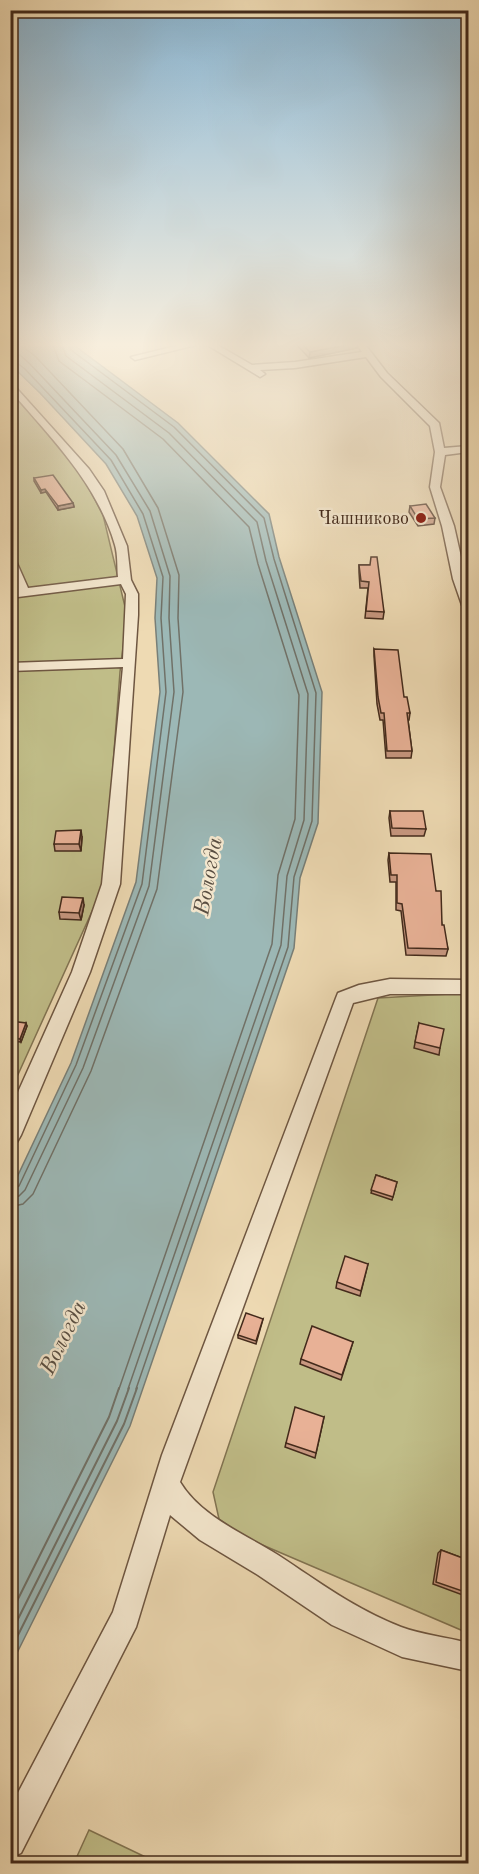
<svg xmlns="http://www.w3.org/2000/svg" width="479" height="1874" font-family="'Old Standard TT',serif">
  <style>
    .green { fill: #c0bd88; stroke: #827452; stroke-width: 1.5 }
    .water { fill: #9cb8b6; stroke: #787f78; stroke-width: 1.5 }
    .lines { fill: none; stroke-linecap: round; stroke-linejoin: round }
    .shore-far1 { stroke: #707168; stroke-width: 1.5 }
    .shore { stroke: #707168; stroke-width: 2 }
    .minor-casing { stroke: #6e5641; stroke-width: 3 }
    .minor { fill: #f4e7ce; fill-rule: evenodd }
    .wall { fill: #c89881; stroke: #432a1b; stroke-width: 1.5 }
    .shaded-wall { fill: #a27c69; stroke: #432a1b; stroke-width: 1.5 }
    .building { fill: #e8b196; stroke: #432a1b; stroke-width: 1.5 }
    .poi-dot { fill: #8f2418; stroke: #f4e7ce; stroke-width: 2 }
    .labels { text-anchor: middle; stroke-width: 5; stroke-linejoin: round; paint-order: stroke }
    .far-poi-label { font-size: 18px; fill: #432a1b; stroke: #f4e7ce; text-anchor: end }
    .water-label { font-size: 22px; font-style: italic; fill: #594e42; stroke: #f4e7ce }
  </style>
  <rect width="100%" height="100%" fill="#eedab3"/>
  <filter id="stains"><feTurbulence type="fractalNoise" baseFrequency=".00333" numOctaves="4"/><feColorMatrix values="0 0 0 0 .2 0 0 0 0 .09 0 0 0 0 .02 0 0 0 .5 -.17"/></filter>
  <radialGradient id="worn" r=".72"><stop offset=".6" stop-color="#630" stop-opacity="0"/><stop offset="1" stop-color="#630" stop-opacity=".3"/></radialGradient>
  <g class="green">
    <polygon points="11,390 80,472 103,515 127,615 120,672 104,885 11,1090"/>
    <polygon points="468,993 468,1633 246,1538 219,1519 213,1492 378,998"/>
    <polygon points="89,1830 158,1863 74,1863"/>
  </g>
  <polygon class="water" points="11,343 71,343 178,423 269,514 279,557 322,692 318,823 300,878 294,948 130,1426 11,1665 11,1190 71,1063 136,882 160,692 155,618 157,578 137,516 106,464 40,393 11,365"/>
  <g class="lines">
    <g class="shore-far1">
      <polyline points="52,343 59,361 163,439 249,527 258,564 299,695 295,819 278,875 272,944 119,1389"/>
      <polyline points="61,343 66,356 169,433 257,522 266,561 308,694 304,820 287,876 281,945 128,1389"/>
      <polyline points="69,343 71,350 174,427 264,518 274,559 316,693 312,821 294,877 288,947 136,1389"/>
      <polyline points="10,344 22,346 35,356 123,449 158,508 179,575 178,618 183,692 157,889 91,1071 33,1194 23,1204 10,1207"/>
      <polyline points="10,353 20,355 30,364 116,455 150,511 170,576 169,618 174,692 149,886 83,1068 25,1190 19,1196 10,1198"/>
      <polyline points="10,361 16,362 25,369 111,460 143,514 163,577 161,618 166,692 142,884 76,1065 19,1186 10,1190"/>
    </g>
    <g class="shore">
      <polyline points="10,1615 109,1417 119,1388"/>
      <polyline points="10,1635 117,1421 129,1388"/>
      <polyline points="10,1651 124,1424 137,1388"/>
    </g>
    <g class="minor-casing">
      <g id="minor">
        <polygon points="188,343 214,343 252,365 295,362 362,352 356,343 364,343 387,373 439,423 444,448 468,446 468,452 445,455 440,487 454,526 468,588 468,609 462,605 453,579 442,526 430,487 435,452 430,426 381,377 366,357 295,368 260,370 265,374 260,377 204,343 135,360 131,357"/>
        <path d="M10,381L89,469L104,491L127,546L131,580L138,594V615L120,884L90,972L21,1135L17,1142L10,1144V1110L72,972L102,884L123,667L10,671V663L123,659L126,594L121,584L10,598V590H16L10,574V557L16,561L28,588L118,577C117,567 118,555 115,545C97,483 51,438 10,390Z"/>
        <path d="M390,979L468,980V994H390L353,1003L180,1482C201,1517 245,1534 278,1555C319,1582 355,1609 401,1627C422,1635 447,1637 468,1643V1671L402,1657L332,1625L258,1575L200,1540L170,1515L136,1627L21,1853L10,1858V1808L113,1612L162,1455L336,998L338,993L359,985Z"/>
      </g>
    </g>
    <use href="#minor" class="minor"/>
  </g>
  <g class="wall">
    <polygon points="295,343 357,343 357,348 309,358"/>
    <polygon points="34,478 73,503 74,507 58,510 46,492 41,493 34,481"/>
    <polygon points="410,506 435,518 434,524 418,526 409,512"/>
    <polygon points="359,565 370,565 384,612 383,619 365,618 368,588 360,588 359,572"/>
    <polygon points="374,649 404,697 410,713 409,720 408,720 412,751 411,758 386,758 383,720 380,720 377,704 374,656"/>
    <polygon points="390,811 426,829 424,836 391,836 389,818"/>
    <polygon points="82,837 81,851 55,851 54,844"/>
    <polygon points="389,853 436,891 442,925 448,949 446,956 406,955 401,911 396,910 396,882 390,882 388,860"/>
    <polygon points="84,905 81,920 60,919 59,912"/>
    <polygon points="10,1021 27,1026 21,1042 10,1041"/>
    <polygon points="419,1023 440,1048 439,1055 414,1048"/>
    <polygon points="376,1175 397,1182 392,1200 371,1193"/>
    <polygon points="467,1261 468,1261 468,1279 464,1278 466,1263"/>
    <polygon points="368,1264 360,1296 336,1288 337,1282"/>
    <polygon points="263,1319 256,1344 238,1338 238,1335"/>
    <polygon points="353,1342 341,1380 300,1364 301,1359"/>
    <polygon points="324,1417 315,1458 285,1447 286,1443"/>
    <polygon points="441,1550 468,1560 468,1597 433,1584 438,1553"/>
  </g>
  <g class="shaded-wall">
    <polygon points="357,343 357,348 309,358 310,352"/>
    <polygon points="370,343 391,343 369,346"/>
    <polygon points="45,489 46,492 41,493 41,490"/>
    <polygon points="73,503 74,507 58,510 58,506"/>
    <polygon points="81,830 82,837 81,851 79,844"/>
    <polygon points="83,898 84,905 81,920 79,913"/>
    <polygon points="26,1023 27,1026 21,1042 20,1039"/>
  </g>
  <g class="building">
    <polygon points="301,343 356,343 310,352"/>
    <polygon points="53,475 73,503 58,506 45,489 41,490 34,478"/>
    <polygon points="426,504 435,518 418,519 410,506"/>
    <polygon points="371,557 377,557 384,612 366,611 369,582 361,581 359,565 370,565"/>
    <polygon points="374,649 398,650 404,697 407,697 410,713 407,713 412,751 387,751 384,713 381,713 378,697"/>
    <polygon points="390,811 423,811 426,829 392,828"/>
    <polygon points="81,830 79,844 54,844 56,831"/>
    <polygon points="389,853 431,854 436,891 441,891 442,925 444,925 448,949 408,948 402,904 397,903 397,875 391,875"/>
    <polygon points="62,897 83,898 79,913 59,912"/>
    <polygon points="10,1021 26,1023 20,1039 10,1038"/>
    <polygon points="419,1023 444,1029 440,1048 415,1042"/>
    <polygon points="376,1175 397,1182 393,1197 371,1190"/>
    <polygon points="345,1256 368,1264 361,1291 337,1282"/>
    <polygon points="467,1261 468,1261 468,1276 466,1275"/>
    <polygon points="246,1313 263,1319 256,1341 238,1335"/>
    <polygon points="312,1326 353,1342 342,1375 301,1359"/>
    <polygon points="295,1407 324,1417 316,1453 286,1443"/>
    <polygon points="441,1550 468,1560 468,1593 436,1582"/>
  </g>
  <linearGradient id="sky" x2="0" y2="1"><stop stop-color="#89b6d4"/><stop offset="0.57" stop-color="#f7eedd"/><stop offset="1" stop-color="#f7eedd" stop-opacity="0"/></linearGradient>
  <rect width="479" height="605" fill="url(#sky)"/>
  <circle class="poi-dot" cx="421" cy="518" r="6"/>
  <g class="labels">
    <g class="far-poi-label">
      <text x="409" y="524">Чашниково</text>
    </g>
    <g class="water-label">
      <text transform="translate(207 876) rotate(-80)" y="8">Вологда</text>
      <text transform="translate(62 1337) rotate(-64)" y="8">Вологда</text>
    </g>
  </g>
  <rect width="479" height="1874" fill="none" stroke="#eedab3" stroke-width="36"/>
  <rect x="12" y="12" width="455" height="1850" fill="none" stroke="#432a1b" stroke-width="3"/>
  <rect x="18" y="18" width="443" height="1838" fill="none" stroke="#432a1b" stroke-width="1.5"/>
  <rect width="100%" height="100%" filter="url(#stains)"/>
  <rect width="100%" height="100%" fill="url(#worn)"/>
</svg>
